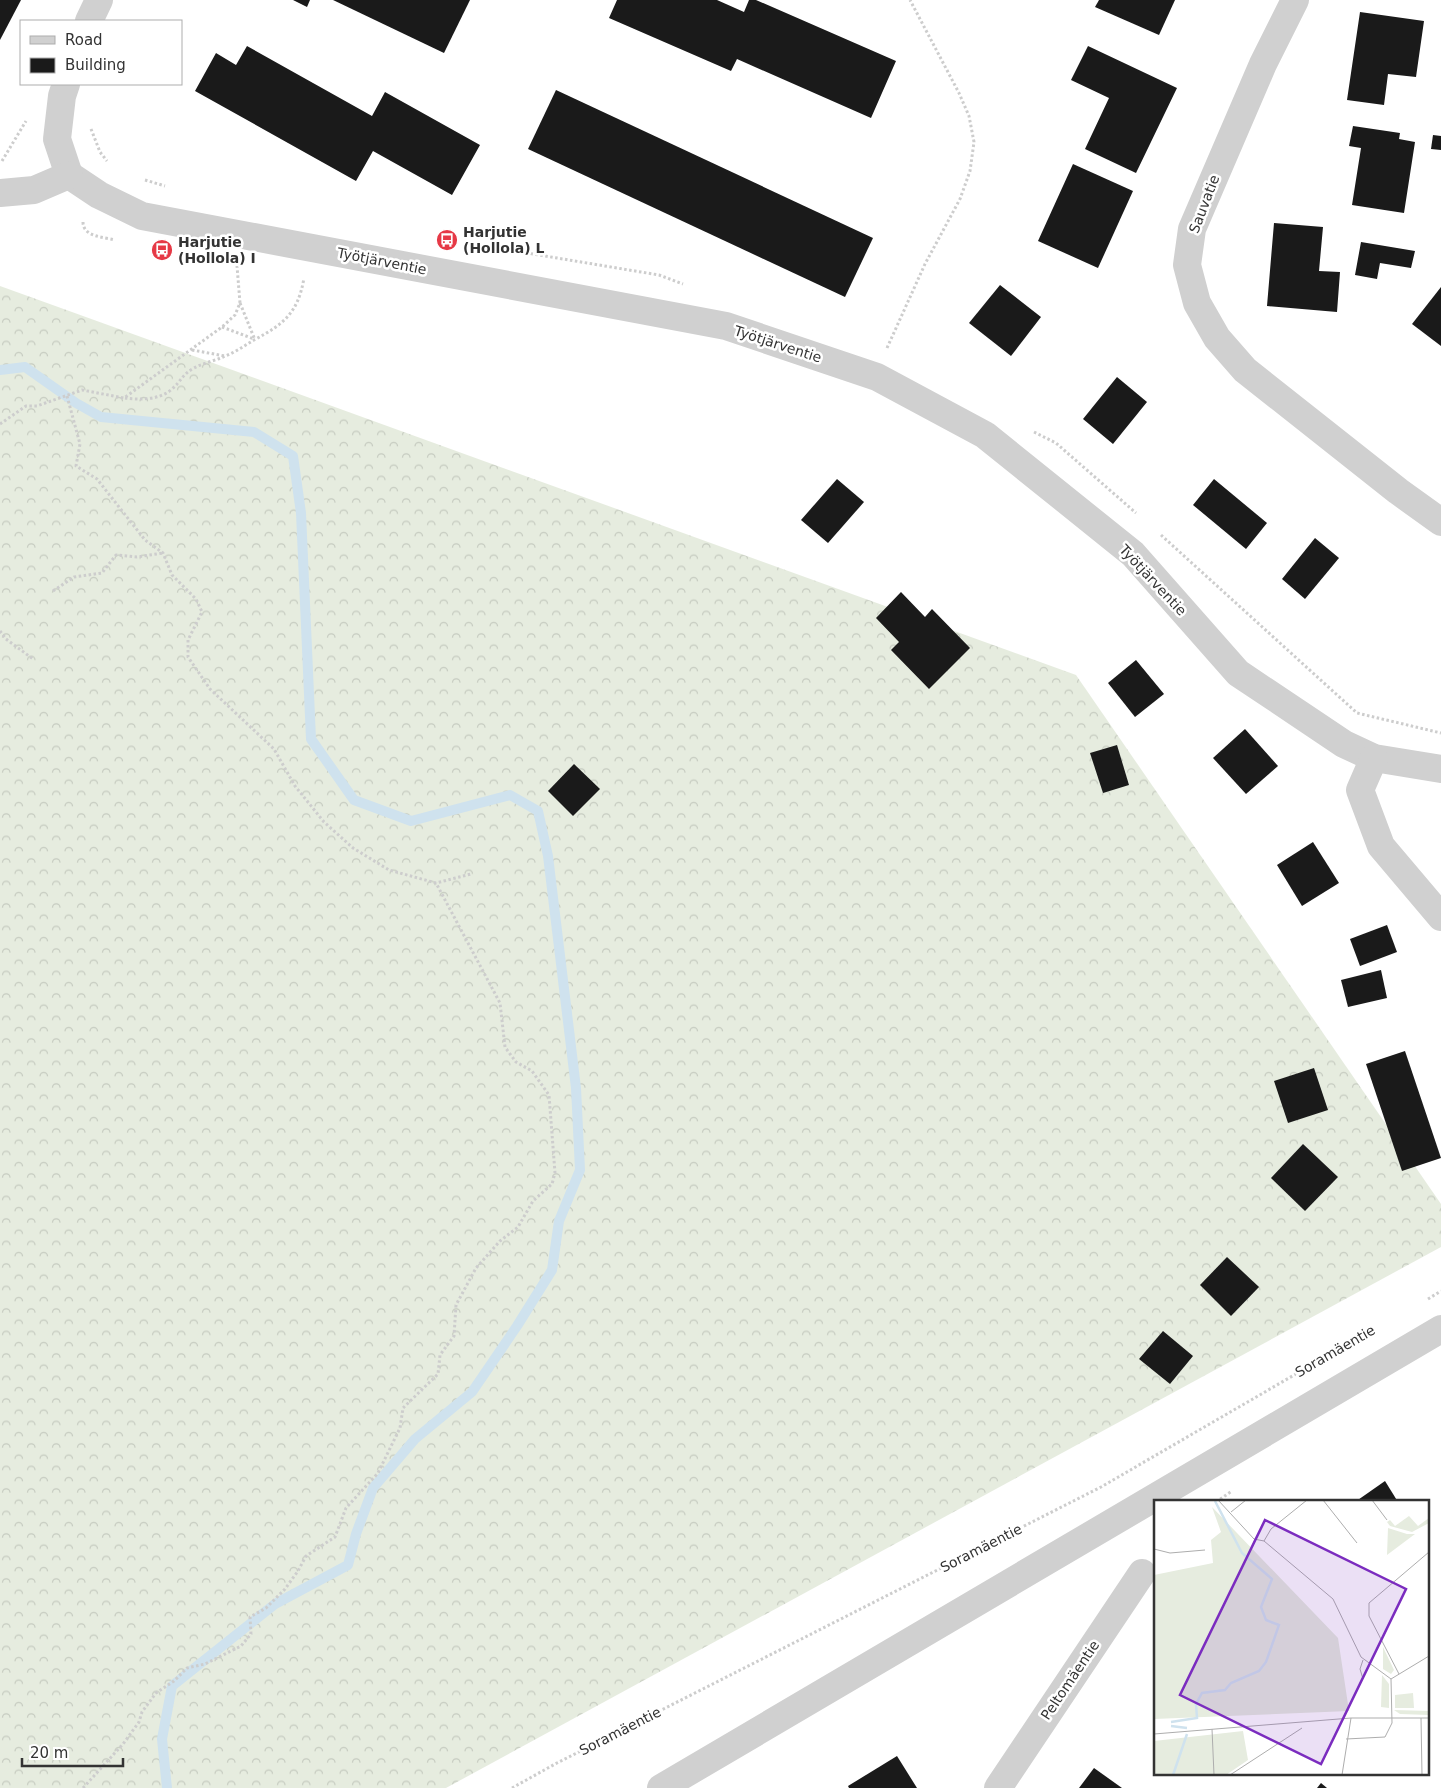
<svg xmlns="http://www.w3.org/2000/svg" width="1441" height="1788" font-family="'DejaVu Sans',sans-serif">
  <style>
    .forest { fill: url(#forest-crowns) }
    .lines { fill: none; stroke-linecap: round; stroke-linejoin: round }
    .stream { stroke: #cfe2ee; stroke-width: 10 }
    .building { fill: #1a1a1a }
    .path { stroke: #cdcdcd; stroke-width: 3; stroke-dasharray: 2.5 2.5; stroke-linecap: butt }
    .minor { stroke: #d0d0d0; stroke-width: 28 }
    .tertiary { stroke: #d0d0d0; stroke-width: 28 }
    .labels { text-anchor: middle; stroke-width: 5; stroke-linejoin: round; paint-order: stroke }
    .street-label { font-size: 14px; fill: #333; stroke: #fff }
    .poi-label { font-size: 14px; font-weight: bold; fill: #333; stroke: #fff; text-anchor: start }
    .inset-river { fill: none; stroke: #cfe2ee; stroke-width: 2.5 }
    .inset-road { fill: none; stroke: #adadad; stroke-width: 1 }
    .view { fill: #7b2cbf; fill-opacity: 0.15; stroke: #7b2cbf; stroke-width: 2.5 }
    .inset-edge { fill: none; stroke: #333; stroke-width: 2.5 }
  </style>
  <defs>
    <pattern id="forest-crowns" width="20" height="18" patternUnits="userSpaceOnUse" patternTransform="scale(1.25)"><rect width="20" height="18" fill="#e6ecdf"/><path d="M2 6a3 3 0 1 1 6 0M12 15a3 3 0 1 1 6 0" fill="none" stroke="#c6cbc0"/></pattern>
  </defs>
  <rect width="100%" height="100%" fill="#fff"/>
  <polygon class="forest" points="0,286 1076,675 1441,1204 1441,1247 446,1788 0,1788"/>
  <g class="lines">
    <polyline class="stream" points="0,370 25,367 76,403 101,417 254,432 293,456 301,513 311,739 354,800 411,821 510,795 538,811 548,856 576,1088 580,1170 559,1221 552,1270 517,1326 472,1392 415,1439 373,1488 356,1534 348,1565 275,1604 172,1686 162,1739 167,1788"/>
  </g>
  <g class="building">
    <polygon points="0,0 21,0 0,40"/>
    <polygon points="293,0 310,0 307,7"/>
    <polygon points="333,0 470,0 444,53"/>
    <polygon points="617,0 717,0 744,12 749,0 756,0 896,61 871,118 737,59 731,71 609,18"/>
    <polygon points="1099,0 1175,0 1159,35 1095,7"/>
    <polygon points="1360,12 1424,21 1416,77 1388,74 1384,105 1347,100"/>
    <polygon points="247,46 372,116 385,92 480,145 452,195 373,151 356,181 195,91 216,53 236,65"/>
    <polygon points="1088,46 1177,88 1136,173 1085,149 1109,98 1071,80"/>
    <polygon points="556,90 873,238 845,297 528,149"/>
    <polygon points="1353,126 1400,133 1399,139 1415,142 1404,213 1352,205 1361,148 1349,146"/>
    <polygon points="1433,135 1441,136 1441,150 1431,149"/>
    <polygon points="1073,164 1133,191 1098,268 1038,241"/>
    <polygon points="1274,223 1323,227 1319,271 1340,272 1337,312 1267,306"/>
    <polygon points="1361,242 1415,251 1411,268 1380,263 1377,279 1355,275"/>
    <polygon points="1000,285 1041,317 1011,356 969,323"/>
    <polygon points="1441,287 1441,346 1412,324"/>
    <polygon points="1117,377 1147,402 1113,444 1083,419"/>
    <polygon points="837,479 864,502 828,543 801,520"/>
    <polygon points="1214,479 1267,523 1246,549 1193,505"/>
    <polygon points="1315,538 1339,558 1305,599 1282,579"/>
    <polygon points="901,592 925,617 932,609 970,648 929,689 891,650 899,642 876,618"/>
    <polygon points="1136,660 1164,694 1135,717 1108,683"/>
    <polygon points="1245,729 1278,766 1246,794 1213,758"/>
    <polygon points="1117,745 1129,785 1103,793 1090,753"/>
    <polygon points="574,764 600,789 573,816 548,791"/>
    <polygon points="1313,842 1339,883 1302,906 1277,865"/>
    <polygon points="1387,925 1397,952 1360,966 1350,939"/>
    <polygon points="1381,970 1387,998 1348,1007 1341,980"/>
    <polygon points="1405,1051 1441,1158 1402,1171 1366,1064"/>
    <polygon points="1314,1068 1328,1110 1288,1123 1274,1081"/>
    <polygon points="1303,1144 1338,1177 1305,1211 1271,1178"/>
    <polygon points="1227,1257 1259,1287 1231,1316 1200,1285"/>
    <polygon points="1163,1331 1193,1356 1170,1384 1139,1359"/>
    <polygon points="1385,1481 1398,1502 1355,1502"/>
    <polygon points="897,1756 917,1788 849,1788 848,1786"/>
    <polygon points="1094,1768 1122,1788 1079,1788"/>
    <polygon points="1321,1783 1327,1788 1317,1788"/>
  </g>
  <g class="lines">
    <g class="path">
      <polyline points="91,129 100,152 107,161"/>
      <polyline points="2,161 26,121"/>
      <polyline points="145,180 165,186"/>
      <path d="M83,222C83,237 104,237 115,240"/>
      <polyline points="491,247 659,275 683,284"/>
      <polyline points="240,303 255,340"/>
      <polyline points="222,327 254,339"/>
      <polyline points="887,348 925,264 960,199 970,171 974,142 969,116 959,93 910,0"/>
      <polyline points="192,350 225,356"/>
      <polyline points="67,396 80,444 76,466 97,479 145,540 163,553 172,575 196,599 202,612 188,640 188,657 210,689 274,749 295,786 324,822 353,848 389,870 436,883 471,874"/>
      <path d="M125,398C140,400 160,400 172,389C181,381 183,374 194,368C203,363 214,361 223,357C234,353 244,346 254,340C284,324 298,313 304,278"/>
      <polyline points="0,424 26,406 37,406 82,390 124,398 222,327 235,315 240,303 237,266"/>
      <polyline points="1034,432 1056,443 1136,513"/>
      <polyline points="1161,535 1357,713 1441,733"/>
      <polyline points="53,591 74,577 102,573 116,555 137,557 163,553"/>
      <polyline points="0,631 6,639 33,659"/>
      <polyline points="1428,1299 1441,1291"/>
      <polyline points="1216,1502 1232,1491"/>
      <polyline points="83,1788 123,1744 139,1722 142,1712 156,1693 174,1681 187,1668 205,1664 241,1646 251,1634 250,1617 266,1608 285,1589 298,1571 306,1556 335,1537 346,1508 378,1473 400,1428 403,1408 438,1374 440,1355 454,1336 456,1305 476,1268 500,1241 518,1227 533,1201 552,1184 555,1173 549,1095 532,1071 516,1062 505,1047 500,1003 436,883"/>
      <polyline points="512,1788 555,1764 1101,1487 1370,1331"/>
    </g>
    <g class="minor">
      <polyline points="1295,0 1263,64 1192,229 1187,265 1197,303 1217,338 1245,370 1398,491 1441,522"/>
      <polyline points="89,21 99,0"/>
      <polyline points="66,84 62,96 57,139 69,175"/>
      <polyline points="69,175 99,195 142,216 726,326 877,377 985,435 1133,554 1238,673 1344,744 1374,758 1441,769"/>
      <polyline points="0,193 34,190 69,175"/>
      <polyline points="1374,758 1360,790 1381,846 1441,917"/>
      <polyline points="998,1788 1142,1573"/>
    </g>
    <polyline class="tertiary" points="661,1788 1441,1329"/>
  </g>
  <defs>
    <g id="bus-disc" transform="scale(1.125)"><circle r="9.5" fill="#e63946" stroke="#fff"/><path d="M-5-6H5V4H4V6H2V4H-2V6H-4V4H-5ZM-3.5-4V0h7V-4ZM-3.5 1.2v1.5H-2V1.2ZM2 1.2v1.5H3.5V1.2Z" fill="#fff"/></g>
  </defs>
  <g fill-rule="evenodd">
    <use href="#bus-disc" x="447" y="240"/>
    <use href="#bus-disc" x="162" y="250"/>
  </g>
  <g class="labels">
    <g class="street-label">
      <text transform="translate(1204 204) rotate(-69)" y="5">Sauvatie</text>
      <text transform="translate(382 261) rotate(11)" y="5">Työtjärventie</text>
      <text transform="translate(778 344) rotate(18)" y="5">Työtjärventie</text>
      <text transform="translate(1153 580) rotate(47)" y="5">Työtjärventie</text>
      <text transform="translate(1335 1351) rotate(-30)" y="5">Soramäentie</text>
      <text transform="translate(981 1548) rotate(-27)" y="5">Soramäentie</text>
      <text transform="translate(1070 1680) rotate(-56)" y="5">Peltomäentie</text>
      <text transform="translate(620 1731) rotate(-27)" y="5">Soramäentie</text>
    </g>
    <g class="poi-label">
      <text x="463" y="237">Harjutie<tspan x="463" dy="16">(Hollola) L</tspan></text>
      <text x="178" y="247">Harjutie<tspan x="178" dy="16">(Hollola) I</tspan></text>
    </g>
  </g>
  <g transform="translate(1154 1500)">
    <rect width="275" height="275" fill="#fff"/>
    <path d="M255,16L264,26L275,18V23L258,32L236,26L233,22L236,20L241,26ZM228,175L235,184V208L227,207ZM240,210L275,211V215L246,214Z" fill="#e6ecdf"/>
    <path d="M58,7L184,138L195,211L0,219V75L59,63L57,40L67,32ZM229,147L240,170L237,174L229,169ZM259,193L260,208H241V195ZM89,231L94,260L72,275H0V241Z" fill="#e6ecdf"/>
    <path d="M234,28L253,34H261L233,55Z" fill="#e6ecdf"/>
    <path class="inset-river" d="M17,222L43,218L42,204L48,193L71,190L77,183L105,171L112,162L125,125L112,120L107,107L118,79L88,53L61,1M17,226L33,228M19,275L33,234"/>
    <path class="inset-road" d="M64,0L100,39L110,41L179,99L207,157L237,179L238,223L231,237L192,239M169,0L203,43M218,0L233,20M77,12L92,0M110,41L117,29L153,0M0,49L16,53L51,50M245,174L215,116V103L275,52M209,179L206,169L209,160M237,179L275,156M267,218L268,275M58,229L60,275M0,234L197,218H275M76,275L148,228M188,275L197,218"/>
    <path class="view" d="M111,20L252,89L167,264L26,195Z"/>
    <rect width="275" height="275" class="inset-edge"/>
  </g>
  <rect x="20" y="20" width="162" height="65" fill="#ffffff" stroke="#adadad"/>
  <rect x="30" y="36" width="25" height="8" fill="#d0d0d0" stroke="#adadad"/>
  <text x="65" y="45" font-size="15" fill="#333333">Road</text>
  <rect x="30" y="58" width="25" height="15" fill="#1a1a1a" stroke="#adadad"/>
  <text x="65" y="70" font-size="15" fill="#333333">Building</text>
  <path d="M22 1758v8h101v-8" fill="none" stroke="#333333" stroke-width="2.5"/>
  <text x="30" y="1758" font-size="15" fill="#333333" stroke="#ffffff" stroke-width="4" paint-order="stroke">20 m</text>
</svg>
